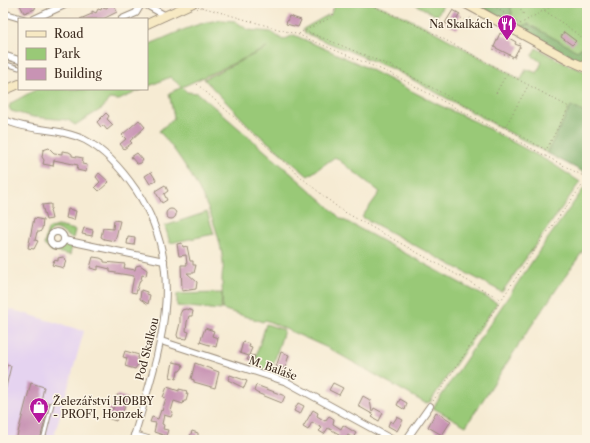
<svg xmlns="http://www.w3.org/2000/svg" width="590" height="443" font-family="'Libre Caslon Text',serif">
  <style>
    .built { fill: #e5d3f0 }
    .green { fill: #99c977; stroke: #6a7a4a }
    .forest { fill: #7aad68; stroke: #5a6c43 }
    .building { fill: #c893b4 }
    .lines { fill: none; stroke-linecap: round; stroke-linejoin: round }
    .lane-casing { stroke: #988a78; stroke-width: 5 }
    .street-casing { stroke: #988a78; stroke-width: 8 }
    .secondary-casing { stroke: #988a78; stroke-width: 10 }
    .path { stroke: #988a78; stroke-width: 1; stroke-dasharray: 1 3; stroke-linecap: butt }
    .lane { stroke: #fff; stroke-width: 3 }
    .street { stroke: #fff; stroke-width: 6 }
    .secondary { stroke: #f7e9c3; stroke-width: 8 }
    .labels { text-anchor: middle; stroke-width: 3; stroke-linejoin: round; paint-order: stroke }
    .poi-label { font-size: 11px; fill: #3b2a1e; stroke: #fcf5e5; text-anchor: end }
    .street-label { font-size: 11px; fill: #3b2a1e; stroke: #fcf5e5 }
  </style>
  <rect width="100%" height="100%" fill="#fcf5e5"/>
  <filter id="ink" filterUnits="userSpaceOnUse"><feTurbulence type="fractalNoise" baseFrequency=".025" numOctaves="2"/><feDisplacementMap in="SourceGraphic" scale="8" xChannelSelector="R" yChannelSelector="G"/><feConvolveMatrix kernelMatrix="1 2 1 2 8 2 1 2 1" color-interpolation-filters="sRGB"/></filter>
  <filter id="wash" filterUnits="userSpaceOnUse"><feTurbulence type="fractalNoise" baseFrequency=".012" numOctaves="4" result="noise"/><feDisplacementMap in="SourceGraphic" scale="16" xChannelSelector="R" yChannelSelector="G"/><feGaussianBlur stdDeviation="0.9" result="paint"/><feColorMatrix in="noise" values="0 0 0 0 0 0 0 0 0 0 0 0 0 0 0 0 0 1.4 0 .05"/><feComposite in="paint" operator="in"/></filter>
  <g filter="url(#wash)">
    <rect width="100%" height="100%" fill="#f6ebd3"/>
    <polygon class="built" points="10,309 84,331 53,440 3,440 3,334"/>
    <g class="green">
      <polygon points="335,3 372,3 392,11 426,27 521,80 526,69 537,73 542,62 532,56 536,48 568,65 587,72 587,114 571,106 547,153 395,70 305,33 303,29 328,15 330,16"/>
      <polygon points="413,3 439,3 443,5 437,16"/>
      <polygon points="510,3 587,3 587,43 577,51 528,24 519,27 508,21 512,13"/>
      <path d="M221,20L235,21L248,30L271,32L283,40L294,35L359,64L439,105L476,122L553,164L580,182L502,292L362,217L380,192L335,157L308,176L251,128L204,79L267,48L182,87L187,92L198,93L325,203L340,218L497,303L430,402L425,403L330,349L270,322L265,320L263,322L222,309C223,299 222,289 222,278C222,273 224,269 223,263C219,218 189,165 159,131L174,118L169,93L182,87L170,77L147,87V45C171,36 195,22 221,20Z"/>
      <polygon points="37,89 143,89 119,100 109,99 103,108 75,125 68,120 33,117 11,111 9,107 11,103"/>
      <polygon points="587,184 587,245 527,332 466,426 433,408 544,244"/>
      <polygon points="207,212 214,234 170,243 165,226"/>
      <path d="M57,226L75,230L73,238C65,237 63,229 54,229L48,235V244L55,249L67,245L72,246L70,255L52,251L44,245L48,229Z"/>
      <polygon points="222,293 221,310 177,306 177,294"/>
      <polygon points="266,324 284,330 271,372 253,366"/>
    </g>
    <g class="forest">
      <polygon points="471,3 510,3 512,13 508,21"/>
      <polygon points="528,24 577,51 587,43 587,68 514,30"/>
      <polygon points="571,106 587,114 587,174 547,153"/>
    </g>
    <g id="blocks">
      <g class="building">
        <polygon points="19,3 36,3 35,9 24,13"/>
        <polygon points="113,3 117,12 103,19 80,19 92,14 92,11 96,13 98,9 101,10 102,7 107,8 108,4"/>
        <polygon points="453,10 460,14 455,22 459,25 457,29 445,23"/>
        <polygon points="289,16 301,20 298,27 286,24"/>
        <polygon points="564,32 576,41 572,45 561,37"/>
        <polygon points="500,33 516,42 515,44 520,46 514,57 494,47"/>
        <polygon points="106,113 109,116 107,119 113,125 107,130 103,125 101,127 97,122"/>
        <polygon points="139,120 145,127 130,141 132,143 124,149 120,144 126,139 122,135"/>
        <polygon points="49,148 54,153 62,154 62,151 69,152 72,154 72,156 83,158 82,164 87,165 86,172 77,170 78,165 54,160 53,166 43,164 44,160 42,157 43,150"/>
        <polygon points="137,153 143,160 141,163 137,164 131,157"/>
        <polygon points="151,172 156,180 150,184 145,176"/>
        <polygon points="99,173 109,182 99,191 95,187 100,182 96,177"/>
        <polygon points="165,185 168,191 164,194 167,200 162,203 155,191"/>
        <polygon points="51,204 51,209 50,210 52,219 46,220 42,205"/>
        <circle cx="171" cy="214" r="5"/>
        <polygon points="68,209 76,211 74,220 66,218"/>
        <polygon points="34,218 43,220 42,229 40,232 37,232 35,240 38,241 34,249 28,248"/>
        <polygon points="114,220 120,221 115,241 104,239 101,237 103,228 113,229"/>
        <polygon points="84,228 93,230 92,236 82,234"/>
        <polygon points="128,237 135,238 134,245 127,244"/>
        <polygon points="182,243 183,247 187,246 190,261 193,261 193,265 196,265 194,273 187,273 197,282 196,289 182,291 181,265 187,265 186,255 179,256 177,244"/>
        <polygon points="63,257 66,259 64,268 52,265 54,260 58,261 58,258"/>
        <polygon points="93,257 100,258 104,260 104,262 125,264 124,268 135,270 136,266 140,265 147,270 146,276 142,275 141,280 140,280 136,293 131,292 134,276 110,272 110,269 98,266 98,270 90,268"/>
        <polygon points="141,290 147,292 147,294 150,295 148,304 140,299"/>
        <polygon points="186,309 193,311 192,316 189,316 187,322 186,331 189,332 187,339 178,338 177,335 180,323 180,314 182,310"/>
        <polygon points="205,328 214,331 212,336 218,338 216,347 200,342"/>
        <polygon points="243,342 250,344 249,347 252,348 249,355 255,356 253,361 247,360 249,356 240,353"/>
        <polygon points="125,351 139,355 137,360 139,363 135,369 125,366 127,358 123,357"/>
        <polygon points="281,352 289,355 285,368 276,367"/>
        <polygon points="173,362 182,364 183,367 180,371 178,371 176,379 170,377"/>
        <polygon points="195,363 219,372 215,388 194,382 194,380 191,379"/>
        <polygon points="3,364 11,366 5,391 3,391"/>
        <polygon points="230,375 247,381 244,388 228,380"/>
        <polygon points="31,383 44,387 41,401 49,403 40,440 16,440"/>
        <polygon points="333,383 343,388 339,395 329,390"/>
        <polygon points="256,385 285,396 282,403 257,393 254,391"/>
        <polygon points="167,387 179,391 179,389 187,391 186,394 188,394 186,401 184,401 183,404 174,401 171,411 173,412 171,417 164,415 162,424 164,425 163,429 168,430 166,436 154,432 156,423 150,422 152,417 158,419 161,410 162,411 166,398 163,397"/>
        <polygon points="117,395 127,398 122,416 118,415 116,421 107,418 107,414 109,408 113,409 115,399"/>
        <polygon points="363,396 370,400 372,412 374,408 383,413 379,421 372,417 374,415 358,406"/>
        <polygon points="400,399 407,403 405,410 397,405"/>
        <polygon points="298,403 304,406 300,414 294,411"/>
        <polygon points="313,410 318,413 317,416 325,421 329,416 334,419 333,424 341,429 343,425 356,433 353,438 348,435 345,440 335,440 339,434 328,428 324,434 319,431 322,428 312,422 308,430 303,427"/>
        <polygon points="436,412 451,421 442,435 428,427"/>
        <polygon points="397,417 403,420 397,431 388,426 390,421 393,423"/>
        <polygon points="192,431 198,433 198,440 189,439"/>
      </g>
    </g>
  </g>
  <g filter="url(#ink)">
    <use href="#blocks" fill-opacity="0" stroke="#988a78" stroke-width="1"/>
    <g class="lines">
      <g class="lane-casing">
        <g id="lane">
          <polyline points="3,63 19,68"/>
          <polyline points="43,440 52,404"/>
        </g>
      </g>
      <g class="street-casing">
        <g id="street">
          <polyline points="143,3 166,16"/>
          <polyline points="3,13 23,19"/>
          <polyline points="34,19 69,3"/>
          <polyline points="122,19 136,13 142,3"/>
          <polyline points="3,55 19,60"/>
          <path d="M3,119C28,132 59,127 85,140C106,151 123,171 136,190C191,273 158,354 133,440"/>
          <circle cx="57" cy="239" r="7"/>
          <polyline points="64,240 164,261"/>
          <polyline points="161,341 287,382 393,440"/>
          <polyline points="134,435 151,440"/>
          <polyline points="406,440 430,406"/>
        </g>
      </g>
      <g class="secondary-casing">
        <g id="secondary">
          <polyline points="464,3 571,61 587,68"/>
          <polyline points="147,24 193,3"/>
          <polyline points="3,91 19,84"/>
        </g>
      </g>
      <g class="path">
        <polyline points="338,3 332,17 306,30 306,31 396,68 546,150 569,107 425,29 366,3"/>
        <polyline points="451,3 458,7"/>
        <polyline points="490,3 519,24"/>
        <polyline points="516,3 527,19"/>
        <polyline points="543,3 544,10 587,41"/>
        <polyline points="198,6 299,35 392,74 587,178"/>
        <polyline points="197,9 210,3"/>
        <polyline points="461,18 468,22 472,15"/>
        <polyline points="520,24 557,3"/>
        <polyline points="299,34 305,30"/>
        <polyline points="493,49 514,59 521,46 518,41"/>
        <polyline points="197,84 309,184 341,210 502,300"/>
        <polyline points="496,93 506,75"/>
        <polyline points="3,99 10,96"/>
        <polyline points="505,127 528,86"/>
        <polyline points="433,401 543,238 587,179"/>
      </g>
      <use href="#lane" class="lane"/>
      <use href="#street" class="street"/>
      <use href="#secondary" class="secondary"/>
    </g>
  </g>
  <defs>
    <g id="restaurant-pin" transform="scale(1)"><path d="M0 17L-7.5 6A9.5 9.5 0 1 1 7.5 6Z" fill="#b5179e" stroke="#fcf5e5"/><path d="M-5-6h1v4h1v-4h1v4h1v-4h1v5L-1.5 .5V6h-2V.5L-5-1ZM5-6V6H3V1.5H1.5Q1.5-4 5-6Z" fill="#fff"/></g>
    <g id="shop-pin" transform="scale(1)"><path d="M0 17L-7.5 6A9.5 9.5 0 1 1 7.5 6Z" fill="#b5179e" stroke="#fcf5e5"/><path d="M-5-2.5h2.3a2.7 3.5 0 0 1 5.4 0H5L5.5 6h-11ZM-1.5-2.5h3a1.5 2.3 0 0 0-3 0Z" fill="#fff"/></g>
  </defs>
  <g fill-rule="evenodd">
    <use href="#restaurant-pin" x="507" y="24"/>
    <use href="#shop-pin" x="39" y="407"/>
  </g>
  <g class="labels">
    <g class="poi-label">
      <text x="493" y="28">Na Skalkách</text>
      <text x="53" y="405" text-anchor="start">Železářství HOBBY<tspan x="53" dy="13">- PROFI, Honzek</tspan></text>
    </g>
    <g class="street-label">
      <text transform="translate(147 349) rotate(-76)" y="4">Pod Skalkou</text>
      <text transform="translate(273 368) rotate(20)" y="4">M. Baláše</text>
    </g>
  </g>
  <rect width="590" height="443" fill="none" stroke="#fcf5e5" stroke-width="16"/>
  <rect x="18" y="18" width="130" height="72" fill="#fcf5e5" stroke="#afa495"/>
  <rect x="26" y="31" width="20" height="6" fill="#f7e9c3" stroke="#afa495"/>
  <text x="54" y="38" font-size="12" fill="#3b2a1e">Road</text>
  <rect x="26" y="48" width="20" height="12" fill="#99c977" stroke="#afa495"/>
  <text x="54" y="58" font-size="12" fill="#3b2a1e">Park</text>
  <rect x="26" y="68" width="20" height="12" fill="#c893b4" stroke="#afa495"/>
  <text x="54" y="78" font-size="12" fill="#3b2a1e">Building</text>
</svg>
